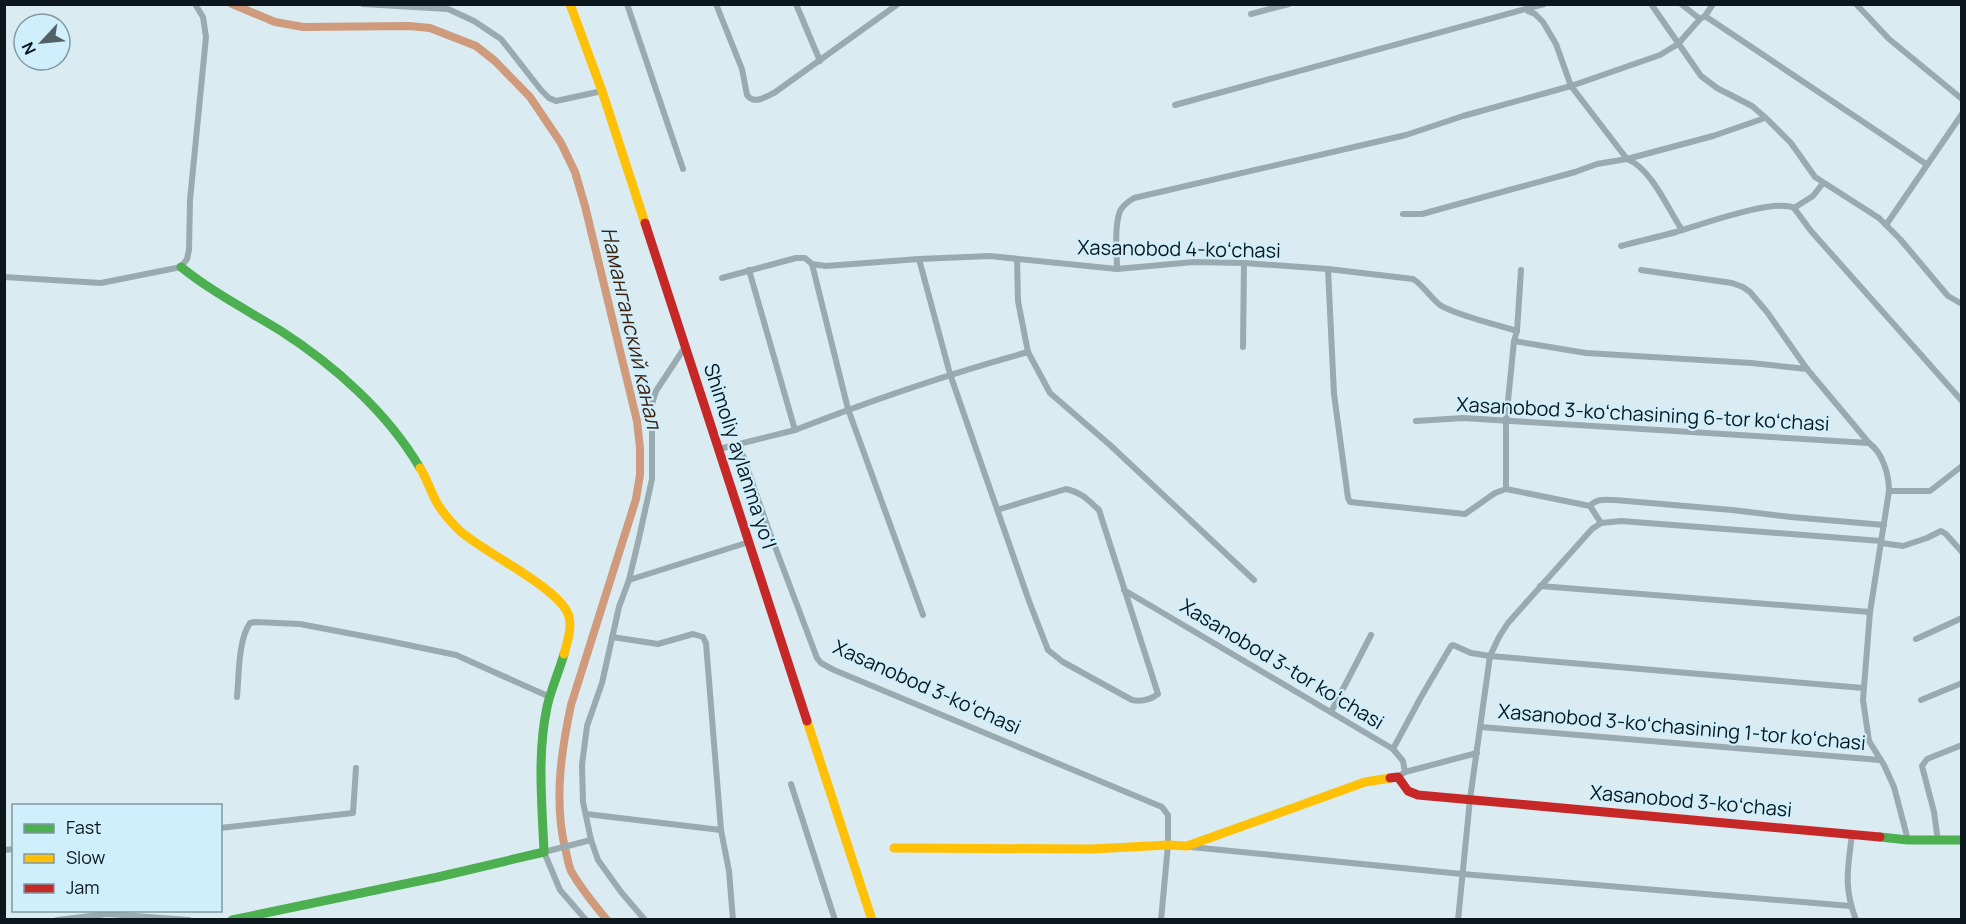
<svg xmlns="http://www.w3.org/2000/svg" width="1966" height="924" font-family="Manrope,sans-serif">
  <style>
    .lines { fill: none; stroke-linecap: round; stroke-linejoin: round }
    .canal { stroke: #d09b7c; stroke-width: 8 }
    .street { stroke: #99aab0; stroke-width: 6 }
    .fast { stroke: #4caf50; stroke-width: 9 }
    .slow { stroke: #ffc107; stroke-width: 9 }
    .jam { stroke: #c62828; stroke-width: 9 }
    .labels { text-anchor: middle; stroke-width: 4.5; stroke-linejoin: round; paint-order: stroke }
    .street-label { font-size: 20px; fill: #0b171c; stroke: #cfeffd }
    .water-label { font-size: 21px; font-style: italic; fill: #41200c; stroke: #cfeffd }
  </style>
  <rect width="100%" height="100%" fill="#daebf2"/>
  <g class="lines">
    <path class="canal" d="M232,4L275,22L303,27L409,26L430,28L476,46L495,61L530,97L561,143L575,172L585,206L637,421L640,448V475L636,499L571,705C561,752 554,801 565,848C567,855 568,864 571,871C581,889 594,904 607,920"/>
    <g class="street">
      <polyline points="363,4 448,9 474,21 501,39 541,90 549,98 556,101 602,91"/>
      <polyline points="627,4 683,169"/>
      <path d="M716,4L742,69L747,95C754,105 765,97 774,93L898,4"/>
      <polyline points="796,4 820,61"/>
      <polyline points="1651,4 1701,76 1717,88 1752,106 1767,119 1791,143 1815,177 1879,218 1900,239 1948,296 1962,304"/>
      <polyline points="1681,4 1700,19"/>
      <polyline points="1713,4 1705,16 1926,164"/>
      <polyline points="1856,4 1889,39 1962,99"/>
      <path d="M1528,11L1535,14L1543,22L1556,44L1571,86L1627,159C1651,168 1668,209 1682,230"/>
      <polyline points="1251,14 1289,4"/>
      <polyline points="1175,105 1544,4"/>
      <polyline points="1794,208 1813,196 1823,183"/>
      <polyline points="1403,214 1422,214 1575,172 1597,164 1627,159 1713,136 1765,118"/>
      <polyline points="1886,225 1962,114"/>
      <path d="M1621,246C1639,241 1658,237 1676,232C1700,225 1773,198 1794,208L1811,231L1962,401"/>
      <path d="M919,259L950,374L1029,601L1048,650L1063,662L1132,700C1142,702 1150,700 1158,694L1099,510C1088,500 1081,492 1066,489L997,510"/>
      <polyline points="812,264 848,409 923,615"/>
      <path d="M1117,269C1117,252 1114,227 1120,211C1123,205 1129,201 1134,198L1406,135L1463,116L1571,86L1660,55L1678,44L1700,19L1705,16"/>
      <polyline points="1328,269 1334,394 1348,498 1350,502 1465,514 1495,493 1506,489 1590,506 1601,523"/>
      <path d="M1641,270L1732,283L1743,287L1750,292L1767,312L1807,369L1869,443C1883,453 1889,475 1889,491L1870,612L1863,700L1869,741L1884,765L1894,787L1908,840"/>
      <polyline points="4,277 101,283 181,267 187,259 189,250 190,200 206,37 203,17 195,4"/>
      <path d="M722,278L796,258H805L812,264L826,266L919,259L990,256L1117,269L1194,262L1244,263L1328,269L1413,279C1423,285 1430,297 1440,305C1455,315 1498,325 1517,331"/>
      <polyline points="1514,341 1586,353 1751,363 1807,369"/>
      <polyline points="1243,347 1244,263"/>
      <polyline points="1028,352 1050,393 1110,445 1254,580"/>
      <polyline points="1416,421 1463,418 1869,443"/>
      <path d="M795,430C872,400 948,374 1028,352L1018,301L1017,259"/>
      <polyline points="739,444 768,528 817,658 821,663 834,670 1162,807 1168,815 1168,845 1161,920"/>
      <polyline points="719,449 795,430 749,270"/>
      <polyline points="1506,489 1506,421 1514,341 1517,331 1521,270"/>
      <polyline points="1889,491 1930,491 1962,466"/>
      <path d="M1590,506C1596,498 1606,500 1615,500L1732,510L1791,517L1884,525"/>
      <polyline points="1881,543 1903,546 1927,538 1941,531 1946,534 1962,552"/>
      <polyline points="629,580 749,542"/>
      <polyline points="1540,586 1870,612"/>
      <polyline points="1124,590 1393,749 1403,761 1405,772 1398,777"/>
      <polyline points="612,637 658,644 693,634 703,637 706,643 721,830 729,871 733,920"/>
      <polyline points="1916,639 1962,618"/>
      <path d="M237,697C239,676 238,640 250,623L255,622L300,624L384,640L456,655L550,697"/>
      <polyline points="1921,700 1962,683"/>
      <polyline points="1331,712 1371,635"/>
      <polyline points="1481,727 1880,760"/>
      <polyline points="1393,749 1421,697 1451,646 1453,645 1471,653 1490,656 1863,688"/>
      <polyline points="1405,772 1477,753"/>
      <polyline points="791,784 835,920"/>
      <polyline points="586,814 721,830"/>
      <polyline points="220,828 353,813 356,768"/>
      <path d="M1852,834C1848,869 1843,885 1856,920"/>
      <polyline points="1938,841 1934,812 1922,766 1927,759 1962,745"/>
      <polyline points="1191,847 1462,874 1851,906"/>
      <polyline points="4,850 14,849"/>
      <polyline points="57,920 108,914 189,920"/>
      <polyline points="586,920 560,890 544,852 591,840"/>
      <polyline points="645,920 621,892 598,860 591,840 583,802 582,765 587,726 602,683 619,607 629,580 639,538 652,479 652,404 656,391 685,347"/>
      <polyline points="1458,920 1470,799 1490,656 1499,637 1508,623 1592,529 1601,523 1621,521 1881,541"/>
    </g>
    <g class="fast">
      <path d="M181,267C212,292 247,310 281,331C334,365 388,413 420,468"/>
      <polyline points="1880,837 1908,840 1962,840"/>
      <path d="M232,920L438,877L544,852C542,804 537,754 547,707C551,689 559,672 564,654"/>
    </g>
    <g class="slow">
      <polyline points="570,4 602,91 645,223"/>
      <path d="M420,468C426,477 429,487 434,497C439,509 449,520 459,530C482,552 563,589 569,617C572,629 567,643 564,654"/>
      <polyline points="807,721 872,920"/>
      <polyline points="894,848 1092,849 1168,845 1187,846 1365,782 1390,778"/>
    </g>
    <g class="jam">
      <polyline points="645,223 807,721"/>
      <polyline points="1390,778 1398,777 1408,791 1418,795 1880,837"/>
    </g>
  </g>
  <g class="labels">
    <g class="street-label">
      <text transform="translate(1179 249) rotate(1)" y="7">Xasanobod 4-koʻchasi</text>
      <text transform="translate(1643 414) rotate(3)" y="7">Xasanobod 3-koʻchasining 6-tor koʻchasi</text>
      <text transform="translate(740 456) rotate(72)" y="7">Shimoliy aylanma yoʻl</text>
      <text transform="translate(1282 664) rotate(31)" y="7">Xasanobod 3-tor koʻchasi</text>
      <text transform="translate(927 687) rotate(24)" y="7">Xasanobod 3-koʻchasi</text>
      <text transform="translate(1682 727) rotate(5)" y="7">Xasanobod 3-koʻchasining 1-tor koʻchasi</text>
      <text transform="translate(1691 801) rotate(5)" y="7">Xasanobod 3-koʻchasi</text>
    </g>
    <g class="water-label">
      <text transform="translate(631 328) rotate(77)" y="7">Наманганский канал</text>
    </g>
  </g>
  <rect width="1966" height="924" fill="none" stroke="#0b171c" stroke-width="12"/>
  <rect x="12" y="804" width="210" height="108" fill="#cfeffd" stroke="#8199a3" stroke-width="1.5"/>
  <rect x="24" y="824" width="30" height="9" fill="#4caf50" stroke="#8199a3" stroke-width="1.5"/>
  <text x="66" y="834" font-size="18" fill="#0b171c">Fast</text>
  <rect x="24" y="854" width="30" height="9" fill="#ffc107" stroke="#8199a3" stroke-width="1.5"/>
  <text x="66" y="864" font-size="18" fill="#0b171c">Slow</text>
  <rect x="24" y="884" width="30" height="9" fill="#c62828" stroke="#8199a3" stroke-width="1.5"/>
  <text x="66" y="894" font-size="18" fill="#0b171c">Jam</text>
  <g transform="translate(42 42) rotate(244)"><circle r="28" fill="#cfeffd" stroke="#8199a3" stroke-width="1.5"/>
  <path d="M0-4.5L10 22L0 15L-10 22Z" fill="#536167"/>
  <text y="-9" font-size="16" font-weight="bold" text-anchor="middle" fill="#0b171c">N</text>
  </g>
</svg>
